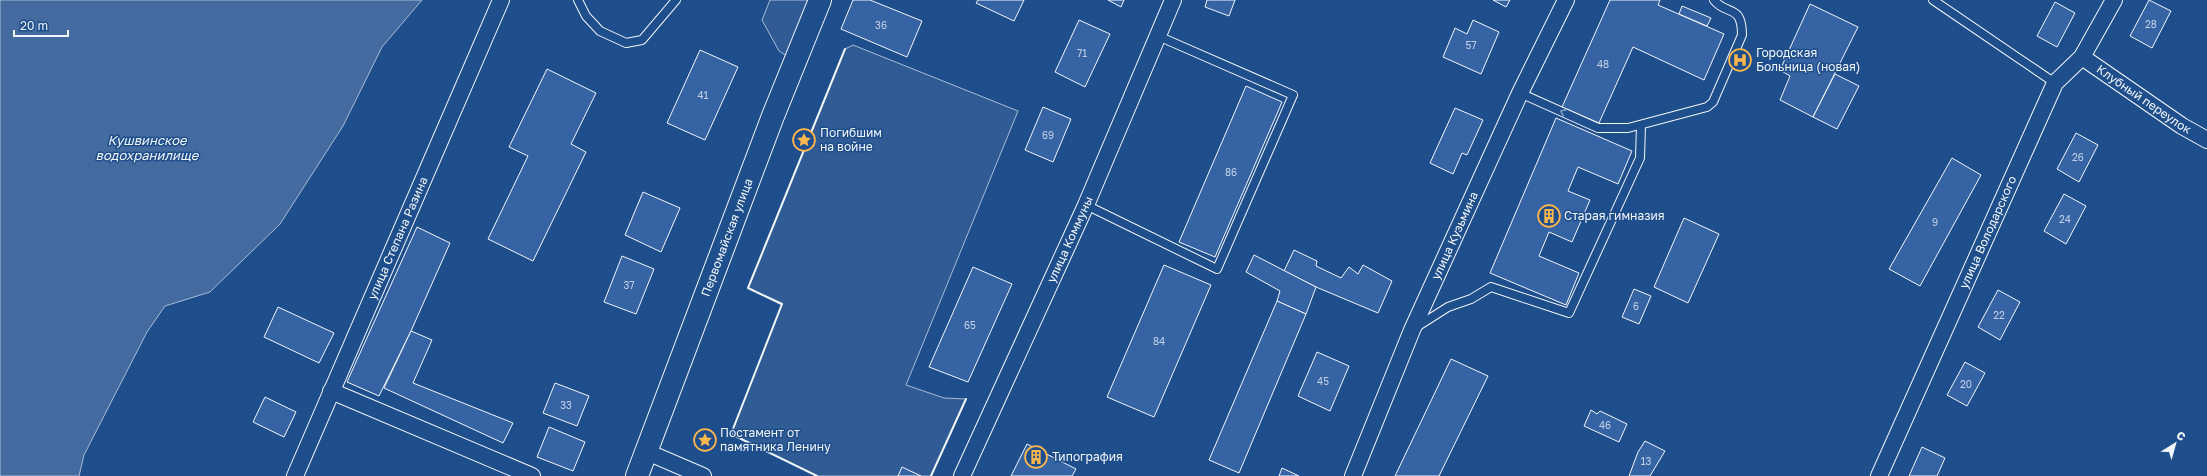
<svg xmlns="http://www.w3.org/2000/svg" width="2207" height="476" font-family="'Golos Text',sans-serif">
  <style>
    .green { fill: #305b95; stroke: #a8bbd7 }
    .water { fill: #446ba0; stroke: #a8bbd7 }
    .building { fill: #3563a3; stroke: #f2f6ff }
    .lines { fill: none; stroke-linecap: round; stroke-linejoin: round }
    .lane-casing { stroke: #f2f6ff; stroke-width: 10 }
    .street-casing { stroke: #f2f6ff; stroke-width: 18 }
    .secondary-casing { stroke: #f2f6ff; stroke-width: 24 }
    .lane { stroke: #1f4e8c; stroke-width: 8 }
    .street { stroke: #1f4e8c; stroke-width: 16 }
    .secondary { stroke: #1f4e8c; stroke-width: 22 }
    .wall { stroke: #f2f6ff; stroke-width: 2 }
    .oneway { stroke: #7e9ac0 }
    .labels { text-anchor: middle; stroke-width: 3; stroke-linejoin: round; paint-order: stroke }
    .number-label { font-size: 10px; fill: #c3d1e8 }
    .poi-label { font-size: 12px; fill: #f2f6ff; stroke: #1f4e8c; text-anchor: start }
    .street-label { font-size: 12px; fill: #f2f6ff; stroke: #1f4e8c }
    .water-label { font-size: 13px; font-style: italic; fill: #f2f6ff; stroke: #1f4e8c }
  </style>
  <rect width="100%" height="100%" fill="#1f4e8c"/>
  <g class="green">
    <polygon points="770,0 809,0 787,56 779,51 762,20"/>
    <polygon points="853,45 1018,111 906,385 944,398 966,399 931,476 817,476 731,434 782,305 748,288 845,49"/>
  </g>
  <polygon class="water" points="0,0 422,0 382,47 343,126 280,224 210,292 165,306 147,332 84,455 79,476 0,476"/>
  <g class="building">
    <polygon points="853,0 870,0 922,21 907,57 841,29"/>
    <polygon points="978,0 1024,0 1014,21 976,3"/>
    <polygon points="1108,0 1124,0 1121,7"/>
    <polygon points="1207,0 1235,0 1229,16 1205,7"/>
    <polygon points="1493,0 1510,0 1506,7"/>
    <polygon points="1610,0 1660,0 1658,5 1724,34 1704,80 1633,47 1599,123 1562,107"/>
    <polygon points="2149,0 2171,11 2152,48 2130,36"/>
    <polygon points="2055,2 2075,13 2057,47 2037,36"/>
    <polygon points="1810,4 1858,27 1813,117 1780,100 1790,76 1780,70"/>
    <polygon points="1682,6 1711,18 1707,26 1679,14"/>
    <polygon points="1079,20 1110,34 1085,87 1055,72"/>
    <polygon points="1473,20 1499,32 1481,74 1443,57 1455,28 1467,34"/>
    <polygon points="700,50 738,67 705,140 667,123"/>
    <polygon points="547,69 596,93 571,144 586,152 533,261 488,239 528,156 509,147"/>
    <polygon points="1835,74 1859,86 1837,129 1813,117"/>
    <polygon points="1246,86 1282,102 1215,257 1179,242"/>
    <polygon points="1043,107 1071,119 1053,162 1025,150"/>
    <polygon points="1455,108 1483,120 1467,155 1462,153 1453,174 1430,163"/>
    <polygon points="1556,118 1632,151 1618,184 1578,167 1568,191 1590,200 1572,242 1549,232 1539,256 1579,273 1566,305 1490,273"/>
    <polygon points="2076,133 2098,145 2079,182 2057,169"/>
    <polygon points="1952,158 1981,175 1920,286 1889,269"/>
    <polygon points="643,192 680,208 661,252 625,235"/>
    <polygon points="2064,194 2086,206 2066,244 2044,231"/>
    <polygon points="1684,218 1719,234 1688,303 1654,287"/>
    <polygon points="417,227 450,243 411,331 379,396 347,382"/>
    <polygon points="1294,250 1317,261 1316,266 1341,278 1349,267 1358,274 1363,265 1392,281 1378,313 1316,287 1284,271"/>
    <polygon points="1254,255 1316,287 1306,314 1277,301 1280,291 1246,272"/>
    <polygon points="622,256 654,269 636,314 604,302"/>
    <polygon points="1164,265 1211,285 1154,417 1107,397"/>
    <polygon points="973,267 1012,284 968,382 929,367"/>
    <polygon points="1634,289 1651,296 1639,324 1622,317"/>
    <polygon points="1998,290 2020,302 2000,340 1978,327"/>
    <polygon points="1277,301 1306,314 1239,473 1209,460"/>
    <polygon points="278,307 334,333 319,363 264,337"/>
    <polygon points="411,331 432,340 413,383 513,423 503,443 384,388"/>
    <polygon points="1317,352 1349,366 1330,411 1298,396"/>
    <polygon points="1451,359 1488,376 1439,476 1395,476"/>
    <polygon points="1965,362 1985,373 1967,406 1947,395"/>
    <polygon points="555,383 589,396 577,426 543,413"/>
    <polygon points="265,397 296,412 284,437 253,422"/>
    <polygon points="1591,410 1597,414 1600,411 1627,424 1619,442 1584,426"/>
    <polygon points="549,427 585,442 573,471 537,457"/>
    <polygon points="1645,441 1665,451 1650,476 1629,476 1638,452"/>
    <polygon points="1027,444 1076,469 1072,476 1011,476"/>
    <polygon points="1922,447 1945,458 1937,476 1909,476"/>
    <polygon points="902,467 921,476 898,476"/>
    <polygon points="1282,468 1299,476 1279,476"/>
  </g>
  <g class="lines">
    <g class="lane-casing">
      <g id="lane">
        <polyline points="578,0 586,16 600,31 626,43 642,40 676,0"/>
        <polyline points="1933,0 2055,83"/>
        <path d="M1520,93L1598,128H1628L1707,107L1713,102L1742,35C1742,3 1726,16 1714,0"/>
        <polyline points="1086,205 1217,269 1293,95 1158,36"/>
        <polyline points="1415,328 1448,307 1471,299 1491,287 1569,313 1640,158 1641,125"/>
      </g>
    </g>
    <g class="street-casing">
      <g id="street">
        <path id="s1" d="M2082,57L2182,126L2207,140"/>
        <polyline points="331,391 532,476"/>
        <polyline points="647,452 703,476"/>
        <path id="s2" d="M295,476L501,0"/>
        <path id="s3" d="M962,476L1086,205L1173,0"/>
        <path id="s4" d="M1353,476L1412,330L1520,93L1566,0"/>
        <path id="s5" d="M1879,476L2055,83L2082,57L2114,0"/>
      </g>
    </g>
    <g class="secondary-casing">
      <g id="secondary">
        <path id="s6" d="M637,476L773,116L820,0"/>
      </g>
    </g>
    <use href="#lane" class="lane"/>
    <use href="#street" class="street"/>
    <use href="#secondary" class="secondary"/>
    <g class="wall">
      <polyline points="817,476 731,434 782,304 748,288 845,49"/>
      <polyline points="931,476 966,399"/>
    </g>
  </g>
  <defs><path id="oneway-chevron" d="M-2-3.5L2.5 0L-2 3.5" fill="none" stroke-width="1.6" stroke-linecap="round" stroke-linejoin="round"/></defs>
  <use class="oneway" href="#oneway-chevron" transform="translate(1563 112) rotate(-156)"/>
  <defs>
    <g id="hospital-ring" transform="scale(1.15)"><circle r="9.5" fill="#1f4e8c" stroke="#ffb74d" stroke-width="1.5"/><path d="M-5-5h3v3.5h4V-5h3V5h-3V1.5h-4V5h-3Z" fill="#ffb74d"/></g>
    <g id="sight-ring" transform="scale(1.15)"><circle r="9.5" fill="#1f4e8c" stroke="#ffb74d" stroke-width="1.5"/><path d="M0-6L1.8-2.2L6-1.7L2.9 1.2L3.7 5.4L0 3.3L-3.7 5.4L-2.9 1.2L-6-1.7L-1.8-2.2Z" fill="#ffb74d"/></g>
    <g id="building-ring" transform="scale(1.15)"><circle r="9.5" fill="#1f4e8c" stroke="#ffb74d" stroke-width="1.5"/><path d="M-4-6H4V6H1V3H-1V6H-4ZM-2.5-4.3h1.7v1.8h-1.7ZM.8-4.3h1.7v1.8H.8ZM-2.5-1h1.7V.8h-1.7ZM.8-1h1.7V.8H.8Z" fill="#ffb74d"/></g>
  </defs>
  <g fill-rule="evenodd">
    <use href="#hospital-ring" x="1740" y="60"/>
    <use href="#sight-ring" x="804" y="140"/>
    <use href="#building-ring" x="1549" y="216"/>
    <use href="#sight-ring" x="705" y="440"/>
    <use href="#building-ring" x="1036" y="457"/>
  </g>
  <g class="labels">
    <g class="number-label">
      <text x="2151" y="28">28</text>
      <text x="881" y="29">36</text>
      <text x="1471" y="49">57</text>
      <text x="1082" y="57">71</text>
      <text x="1603" y="68">48</text>
      <text x="703" y="99">41</text>
      <text x="1048" y="139">69</text>
      <text x="2078" y="161">26</text>
      <text x="1231" y="176">86</text>
      <text x="2065" y="223">24</text>
      <text x="1935" y="226">9</text>
      <text x="629" y="289">37</text>
      <text x="1636" y="310">6</text>
      <text x="1999" y="319">22</text>
      <text x="970" y="329">65</text>
      <text x="1159" y="345">84</text>
      <text x="1323" y="385">45</text>
      <text x="1966" y="388">20</text>
      <text x="566" y="409">33</text>
      <text x="1605" y="429">46</text>
      <text x="1646" y="465">13</text>
    </g>
    <g class="poi-label">
      <text x="1756" y="57">Городская<tspan x="1756" dy="14">Больница (новая)</tspan></text>
      <text x="820" y="137">Погибшим<tspan x="820" dy="14">на войне</tspan></text>
      <text x="1564" y="220">Старая гимназия</text>
      <text x="720" y="437">Постамент от<tspan x="720" dy="14">памятника Ленину</tspan></text>
      <text x="1052" y="461">Типография</text>
    </g>
    <g class="street-label">
      <text dy="4" stroke="none"><textPath href="#s1" startOffset="75">Клубный переулок</textPath></text>
      <text dy="4" stroke="none"><textPath href="#s5" startOffset="267">улица Володарского</textPath></text>
      <text dy="4" stroke="none"><textPath href="#s4" startOffset="261">улица Кузьмина</textPath></text>
      <text dy="4" stroke="none"><textPath href="#s2" startOffset="259">улица Степана Разина</textPath></text>
      <text dy="4" stroke="none"><textPath href="#s6" startOffset="255">Первомайская улица</textPath></text>
      <text dy="4" stroke="none"><textPath href="#s3" startOffset="260">улица Коммуны</textPath></text>
    </g>
    <g class="water-label">
      <text x="147" y="145">Кушвинское<tspan x="147" dy="15">водохранилище</tspan></text>
    </g>
  </g>
  <g transform="translate(2175 444) rotate(37)" stroke="#1f4e8c" stroke-width="3" paint-order="stroke">
  <path d="M0-3L7 15L0 10L-7 15Z" fill="#f2f6ff"/>
  <text y="-6" font-size="11" font-weight="bold" text-anchor="middle" fill="#f2f6ff">С</text>
  </g>
  <path d="M14 30v6h54v-6" fill="none" stroke="#f2f6ff" stroke-width="2"/>
  <text x="20" y="30" font-size="12" fill="#f2f6ff" stroke="#1f4e8c" stroke-width="3" paint-order="stroke">20 m</text>
</svg>
